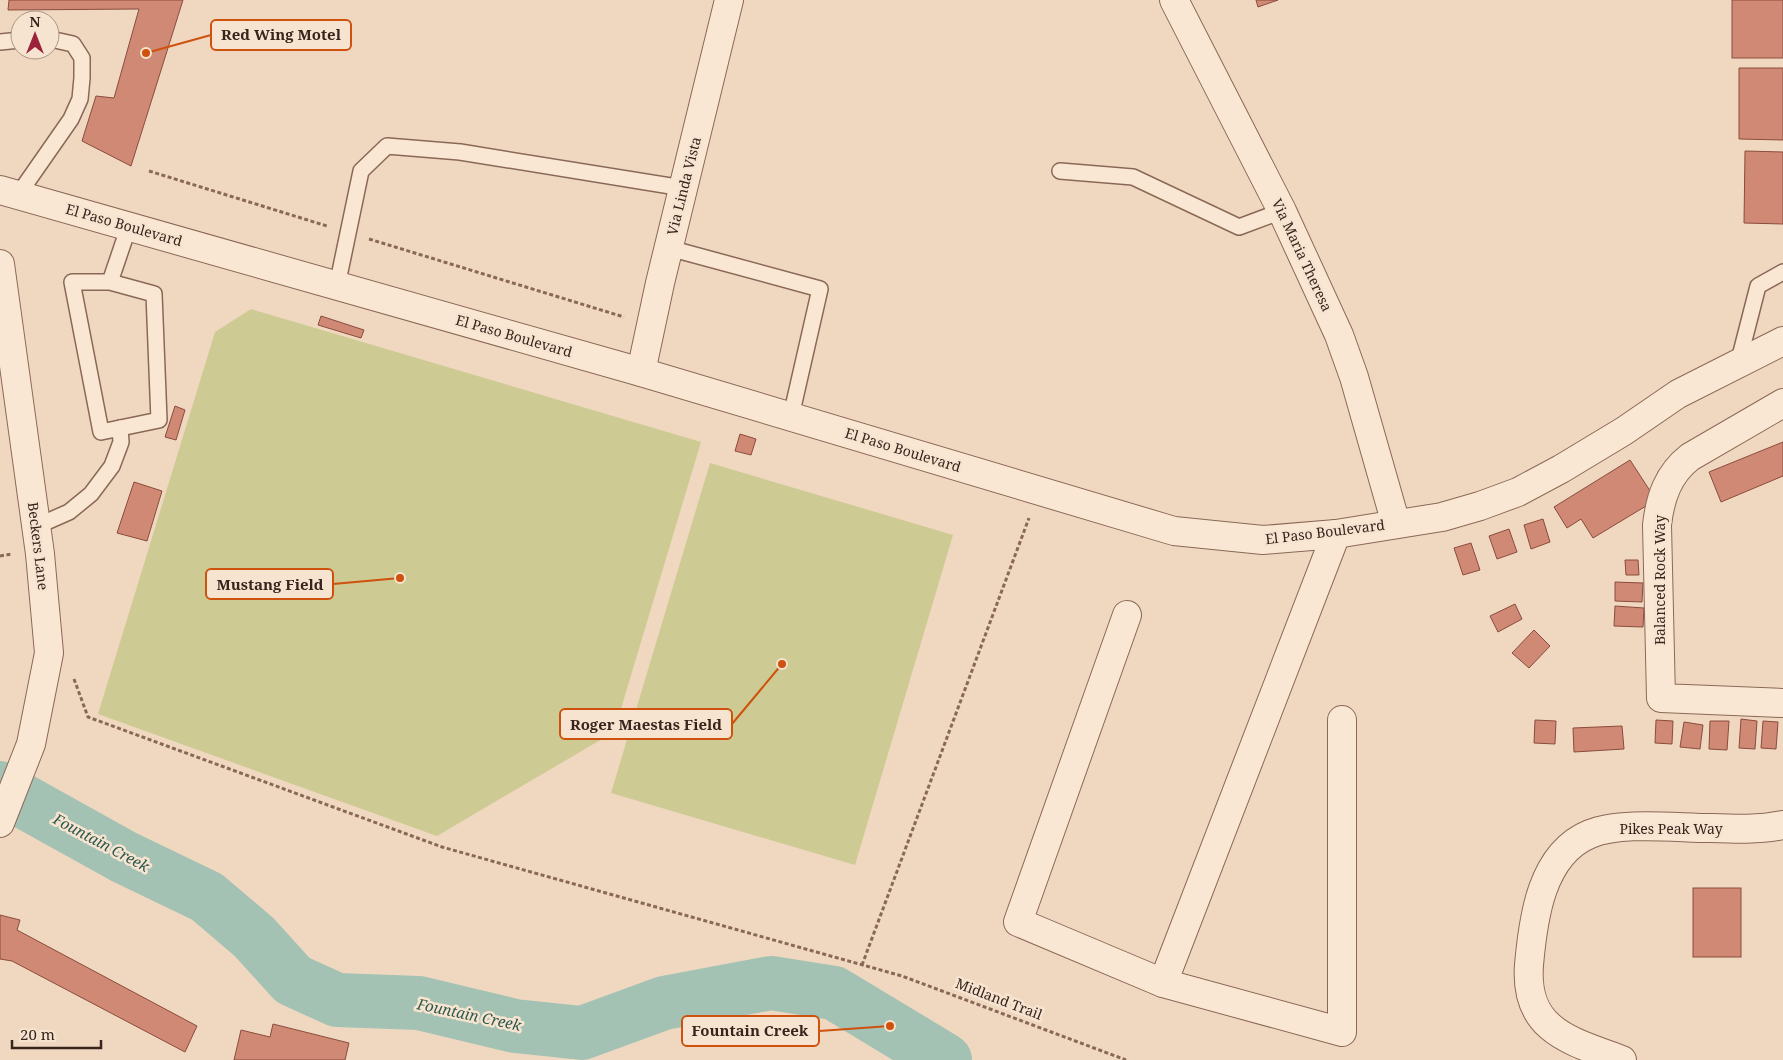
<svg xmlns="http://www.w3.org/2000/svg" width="1783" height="1060" font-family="'Noto Serif',serif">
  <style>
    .green { fill: #ceca93 }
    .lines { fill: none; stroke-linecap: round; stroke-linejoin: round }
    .river { stroke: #a3c2b3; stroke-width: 54 }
    .building { fill: #d08974; stroke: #8a4c3c }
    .service-casing { stroke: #8a6857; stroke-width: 18 }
    .minor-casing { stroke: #8a6857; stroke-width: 30 }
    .path { stroke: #8a6857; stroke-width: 3; stroke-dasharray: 4 2.5; stroke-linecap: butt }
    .service { stroke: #fae7d3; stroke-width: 15 }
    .minor { stroke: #fae7d3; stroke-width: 28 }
    .labels { text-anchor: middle; stroke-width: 5; stroke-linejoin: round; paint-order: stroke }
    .street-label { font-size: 14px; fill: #38241c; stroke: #f7e4d0 }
    .water-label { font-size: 15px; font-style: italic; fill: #2b594d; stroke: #f7e4d0 }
    .leader { fill: none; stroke: #ce510e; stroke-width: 2 }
    .callout-dot { fill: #ce510e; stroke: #f7e4d0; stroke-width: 2 }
    .callout { fill: #f7e4d0; stroke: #ce510e; stroke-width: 2 }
    .callout-label { font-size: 15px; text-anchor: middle; font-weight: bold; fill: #38241c }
  </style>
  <rect width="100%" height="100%" fill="#f0d8c0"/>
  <g class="green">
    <polygon points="251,309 701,442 614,732 437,836 98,714 215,332"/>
    <polygon points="710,463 953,535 855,865 611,793"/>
  </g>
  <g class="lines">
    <polyline class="river" points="0,788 124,857 207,897 254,937 293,980 337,1000 419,1003 515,1026 582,1033 664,1003 771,983 834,993 945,1060"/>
  </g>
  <g class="building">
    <polygon points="9,0 183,0 131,166 82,141 96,96 114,98 139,9 8,10"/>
    <polygon points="1256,0 1278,0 1258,7"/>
    <rect x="1732" y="0" width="51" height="58"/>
    <polygon points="1739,68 1783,68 1783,140 1739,139"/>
    <polygon points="1745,151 1783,152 1783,224 1744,223"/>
    <polygon points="321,316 364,330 361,338 318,325"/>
    <polygon points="175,406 185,410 176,440 165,437"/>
    <polygon points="740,434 756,439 751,455 735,451"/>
    <polygon points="1783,442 1783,476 1721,502 1709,472"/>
    <polygon points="1630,460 1656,500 1593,538 1581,519 1567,528 1554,507"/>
    <polygon points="134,482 162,491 147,541 117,533"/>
    <polygon points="1543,519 1550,542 1531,549 1524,525"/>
    <polygon points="1509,529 1517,552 1497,559 1489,536"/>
    <polygon points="1471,543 1480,570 1463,575 1454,548"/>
    <polygon points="1625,560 1638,560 1639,575 1626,575"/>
    <polygon points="1615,582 1643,583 1642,602 1615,601"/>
    <polygon points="1515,604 1522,619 1498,632 1490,616"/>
    <polygon points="1615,606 1644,608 1643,627 1614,626"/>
    <polygon points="1534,630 1550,646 1529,668 1512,653"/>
    <polygon points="1741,719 1757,721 1755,749 1739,748"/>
    <polygon points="1535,720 1556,721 1555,744 1534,743"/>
    <polygon points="1656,720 1673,721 1672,744 1655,743"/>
    <polygon points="1710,721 1729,721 1727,750 1709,749"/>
    <polygon points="1763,721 1778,722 1776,749 1761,748"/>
    <polygon points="1684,722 1703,725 1700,749 1680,747"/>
    <polygon points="1622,726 1624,749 1574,752 1573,728"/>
    <rect x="1693" y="888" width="48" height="69"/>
    <polygon points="0,915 20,920 17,930 197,1026 185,1052 12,961 0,959"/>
    <polygon points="273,1024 349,1043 345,1060 234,1060 241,1030 270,1037"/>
  </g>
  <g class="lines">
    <g class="service-casing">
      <g id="service">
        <polyline points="0,42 20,40"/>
        <polyline points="1060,171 1133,177 1239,227 1282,211"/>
        <polyline points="18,195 71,119 80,99 82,78 82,58 73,44 50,39"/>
        <polyline points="669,248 820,289 791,416"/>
        <polyline points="110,282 154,294 159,420 101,432 72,282 110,282 129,226"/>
        <polyline points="337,286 361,171 387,146 460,152 683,188"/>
        <polyline points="1738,364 1758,286 1783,272"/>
        <polyline points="35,527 69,512 91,494 112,466 121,442 120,428"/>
      </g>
    </g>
    <g class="minor-casing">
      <g id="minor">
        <polyline points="1174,0 1282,211 1339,335 1354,377 1396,524"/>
        <polyline points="0,190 641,372 1174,531 1263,540 1336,534 1442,517 1480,506 1518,492 1561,469 1624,431 1678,394 1783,341"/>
        <polyline points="0,264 40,554 49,653 31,744 0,823"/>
        <polyline points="641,372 660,283 729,0"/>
        <path d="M1783,403L1690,457C1668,474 1660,498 1657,525L1661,698L1783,703"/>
        <polyline points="1127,615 1018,922 1163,983 1342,1032 1342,720"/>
        <polyline points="1163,983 1336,534"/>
        <path d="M1622,1060C1571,1041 1524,1031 1529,965C1533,919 1541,854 1590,834C1621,821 1677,828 1711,828C1735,829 1759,830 1783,825"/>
      </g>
    </g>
    <g class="path">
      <polyline points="149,171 327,226"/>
      <polyline points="369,239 624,317"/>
      <polyline points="0,556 12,554"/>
      <polyline points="74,679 88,717 442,847 902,976 1126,1060"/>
      <polyline points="862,965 1029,518"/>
    </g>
    <use href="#service" class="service"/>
    <use href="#minor" class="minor"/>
  </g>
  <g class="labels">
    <g class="street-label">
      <text transform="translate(684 186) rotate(-76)" y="5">Via Linda Vista</text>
      <text transform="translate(124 225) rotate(16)" y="5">El Paso Boulevard</text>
      <text transform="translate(1302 255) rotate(65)" y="5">Via Maria Theresa</text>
      <text transform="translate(514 336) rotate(16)" y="5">El Paso Boulevard</text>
      <text transform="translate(903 450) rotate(17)" y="5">El Paso Boulevard</text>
      <text transform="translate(1325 532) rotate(-7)" y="5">El Paso Boulevard</text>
      <text transform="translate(38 546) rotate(83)" y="5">Beckers Lane</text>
      <text transform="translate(1660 580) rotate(-90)" y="5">Balanced Rock Way</text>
      <text x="1671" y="834">Pikes Peak Way</text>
      <text transform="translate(999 999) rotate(21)" y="5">Midland Trail</text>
    </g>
    <g class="water-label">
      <text transform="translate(101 843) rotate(28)" y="5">Fountain Creek</text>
      <text transform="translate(469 1015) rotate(12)" y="5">Fountain Creek</text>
    </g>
  </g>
  <path class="leader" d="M146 53L211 35M400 578L333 584M782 664L732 724M890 1026L819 1031"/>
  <g class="callout-dot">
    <circle cx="146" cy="53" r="5"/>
    <circle cx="400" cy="578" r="5"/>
    <circle cx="782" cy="664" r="5"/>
    <circle cx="890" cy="1026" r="5"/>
  </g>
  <g class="callout">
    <rect x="211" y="20" width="140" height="30" rx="5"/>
    <rect x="206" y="569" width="127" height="30" rx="5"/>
    <rect x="560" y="709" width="172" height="30" rx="5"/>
    <rect x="682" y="1016" width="137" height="30" rx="5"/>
  </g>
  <g class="callout-label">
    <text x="281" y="40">Red Wing Motel</text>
    <text x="270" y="590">Mustang Field</text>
    <text x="646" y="730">Roger Maestas Field</text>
    <text x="750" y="1036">Fountain Creek</text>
  </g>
  <g transform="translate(35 35)"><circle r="24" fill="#f7e4d0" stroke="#ab9788"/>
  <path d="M0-4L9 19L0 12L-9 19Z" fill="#9b243b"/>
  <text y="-8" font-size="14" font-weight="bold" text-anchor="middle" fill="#38241c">N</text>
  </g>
  <path d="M12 1040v8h89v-8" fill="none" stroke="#38241c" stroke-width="2.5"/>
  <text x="20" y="1040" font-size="15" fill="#38241c" stroke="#f7e4d0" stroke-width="4" paint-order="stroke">20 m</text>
</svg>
